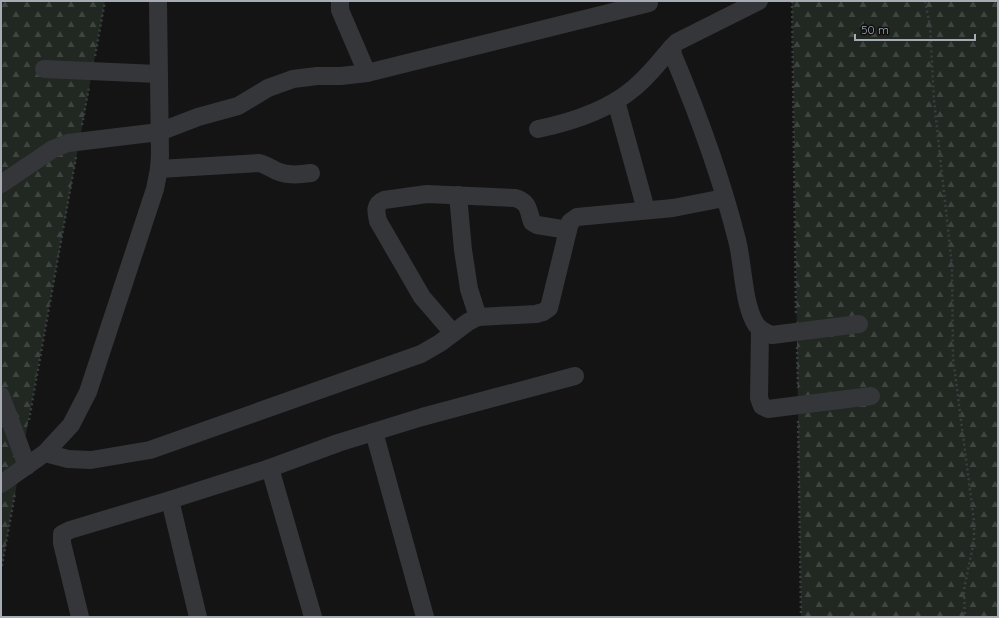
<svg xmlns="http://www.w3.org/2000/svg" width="999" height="618" font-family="Quicksand,sans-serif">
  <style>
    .forest { fill: url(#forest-firs) }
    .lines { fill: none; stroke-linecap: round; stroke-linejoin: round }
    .path { stroke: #3c3d41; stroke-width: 2.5; stroke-dasharray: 2 3; stroke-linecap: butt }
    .street { stroke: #35363a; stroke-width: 18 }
  </style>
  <defs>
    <pattern id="forest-firs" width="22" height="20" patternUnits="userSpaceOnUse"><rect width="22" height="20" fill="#212822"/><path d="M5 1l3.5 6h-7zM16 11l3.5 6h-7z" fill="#3e4440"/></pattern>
  </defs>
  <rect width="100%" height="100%" fill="#141415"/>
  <g class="forest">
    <polygon points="1,1 105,1 2,565 1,565"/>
    <polygon points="792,1 998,1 998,617 801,617"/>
  </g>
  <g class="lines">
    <g class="path">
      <polyline points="792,1 796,316"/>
      <polyline points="925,1 930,26 934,100 952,266 953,358 974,521 974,541 964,589 965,617"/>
      <polyline points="95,56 105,1"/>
      <polyline points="82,125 89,87"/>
      <polyline points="797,347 798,388"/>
      <polyline points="29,420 76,157"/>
      <polyline points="798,421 801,617"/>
      <polyline points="1,565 2,565 15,494"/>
    </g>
    <g class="street">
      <polyline points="340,1 340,10 367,73"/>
      <path d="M759,1L677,42L672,47L673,55C698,114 721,177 737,240C743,263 743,300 754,321C758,329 764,332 772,335L859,324"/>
      <polyline points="44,69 158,74"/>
      <polyline points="616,101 646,210"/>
      <path d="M538,129C572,122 607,111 634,88C649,76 660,61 672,47"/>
      <path d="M159,169L259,163C264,164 266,166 271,168C284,176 297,175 311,173"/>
      <polyline points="1,184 53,149 68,143 159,132 198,117 238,106 268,88 293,79 317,76 341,76 367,73 649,3"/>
      <polyline points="458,195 463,250 469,289 478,317"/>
      <polyline points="760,330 759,398 762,406 768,409 871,396"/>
      <path d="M453,333L422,297L378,221C376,212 374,204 384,200L427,194L515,198C529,202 528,210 532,222L537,225L568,230"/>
      <polyline points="1,396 27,466"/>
      <polyline points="374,432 425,617"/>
      <polyline points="45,453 68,459 91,460 150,450 421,354 440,343 468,322 478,317 536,314 543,312 549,308 570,222 577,217 673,208 724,198"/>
      <polyline points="270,468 313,617"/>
      <polyline points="1,484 45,453 71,425 88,392 155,189 159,169 160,155 158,1"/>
      <polyline points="170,500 198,617"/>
      <polyline points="80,617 62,543 62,534 70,530 170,500 270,468 338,443 422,417 575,376"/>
    </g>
  </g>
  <rect width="999" height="618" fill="none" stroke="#a7abb4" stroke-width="4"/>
  <path d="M855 34v6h120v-6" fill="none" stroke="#a7abb4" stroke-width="2"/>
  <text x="861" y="34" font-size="12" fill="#a7abb4" stroke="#0f0f10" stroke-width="3" paint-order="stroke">50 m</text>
</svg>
